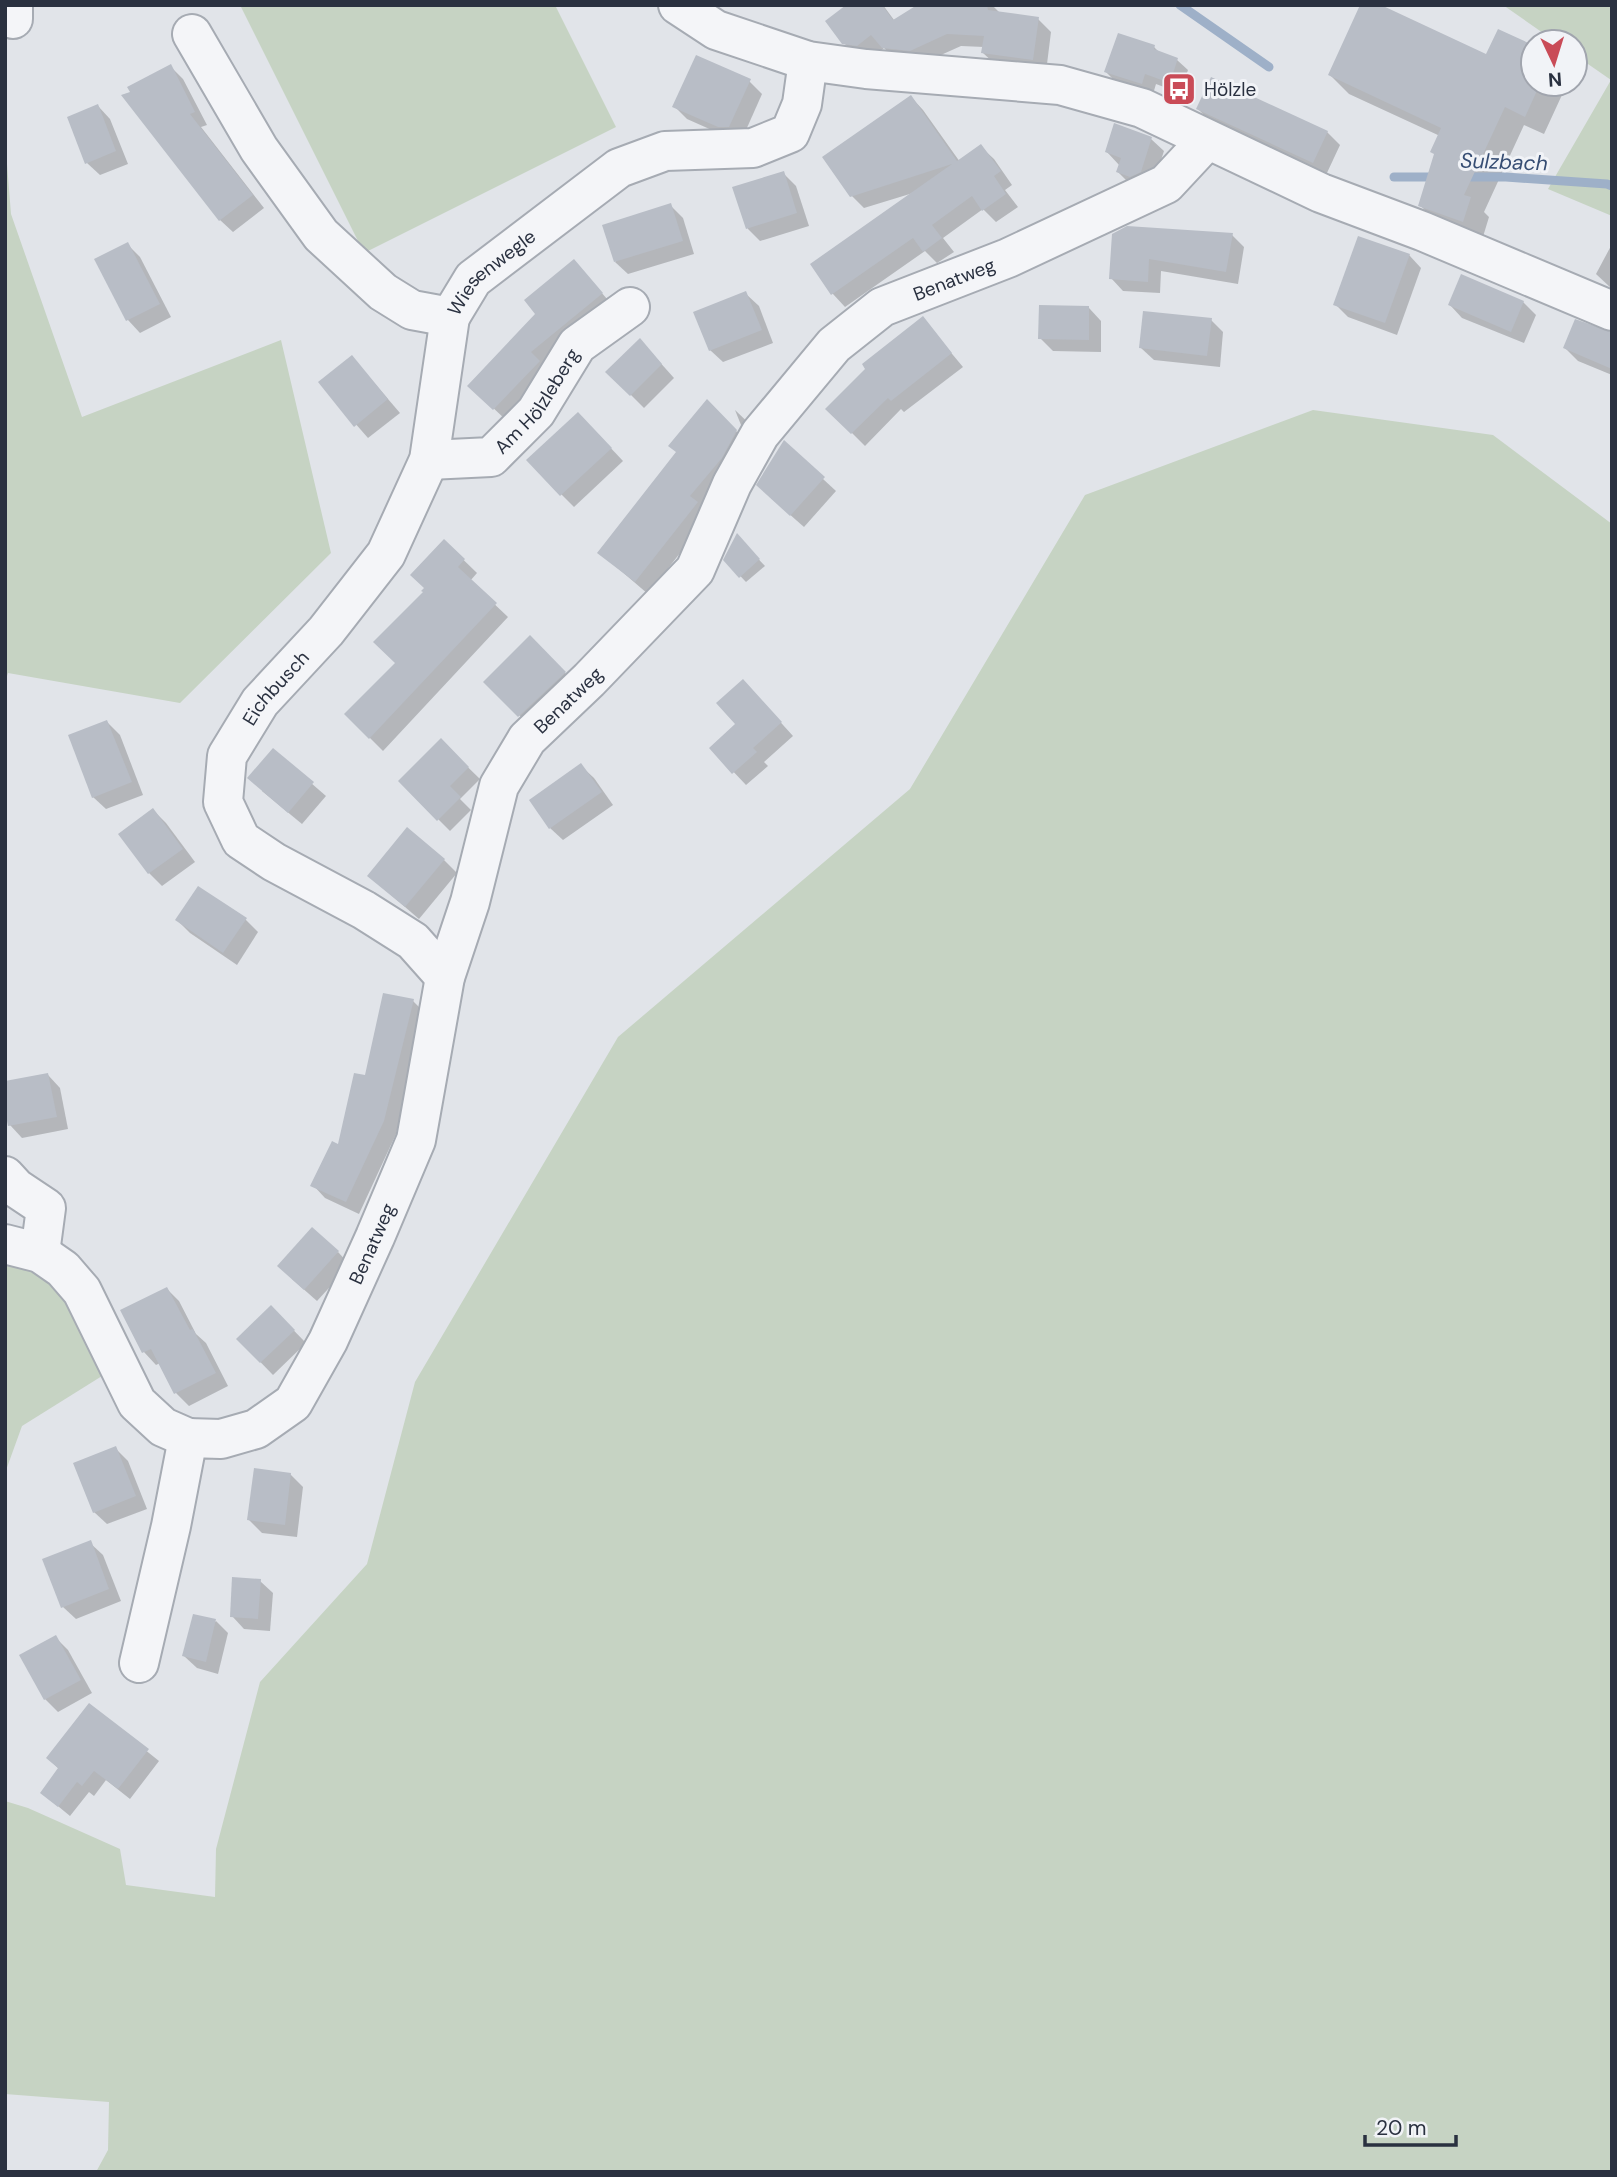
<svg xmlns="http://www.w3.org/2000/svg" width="1617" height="2177" font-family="'DM Sans',sans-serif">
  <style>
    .green { fill: #c6d3c3 }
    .shadow { fill: #0003 }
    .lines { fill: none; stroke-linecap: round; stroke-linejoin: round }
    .stream { stroke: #9eb0c8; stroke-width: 9 }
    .building { fill: #b8bdc6 }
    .minor-casing { stroke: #a6abb3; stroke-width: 42 }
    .minor { stroke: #f4f5f8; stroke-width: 38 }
    .labels { text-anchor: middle; stroke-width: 6; stroke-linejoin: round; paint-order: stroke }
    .poi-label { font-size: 19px; fill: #2a3140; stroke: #f1f3f7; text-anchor: start }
    .street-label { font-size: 19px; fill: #2a3140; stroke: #f1f3f7 }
    .water-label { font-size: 21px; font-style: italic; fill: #364d73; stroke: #f1f3f7 }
  </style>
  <rect width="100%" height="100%" fill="#e1e4e9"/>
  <g class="green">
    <polygon points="240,5 555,5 616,127 364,253"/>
    <polygon points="1503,5 1612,5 1612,216 1548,189 1611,80 1575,55 1575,42 1556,42"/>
    <polygon points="5,139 11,214 82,417 281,340 331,553 180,703 8,673 5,682"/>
    <polygon points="1313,410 1493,435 1612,524 1612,2172 96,2172 108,2150 109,2102 5,2094 5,1801 28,1808 120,1849 126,1885 215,1897 216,1849 260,1682 367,1564 415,1382 618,1037 910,789 1085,495"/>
    <polygon points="5,1244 40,1253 118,1366 22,1426 5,1473"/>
  </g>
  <g class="shadow">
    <polygon points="849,5 883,5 894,20 921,5 992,5 999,12 1038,19 1051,32 1046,72 996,65 983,53 984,47 961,46 923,63 897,60 884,48 871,58 857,56 843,42"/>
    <polygon points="1154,47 1161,54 1177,60 1188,70 1180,93 1156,84 1153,94 1117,83 1106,72"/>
    <polygon points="1533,47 1533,84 1567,84 1544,134 1524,125 1484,212 1489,217 1482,240 1438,224 1420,205 1440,136 1349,94 1330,75 1487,56"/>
    <polygon points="171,67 183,79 207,125 201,127 264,208 233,232 220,220"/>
    <polygon points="749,81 762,94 742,139 732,139 687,119 674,106"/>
    <polygon points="911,97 923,110 960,162 981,147 994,159 1012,185 1005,190 1018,207 996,222 983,209 943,238 954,252 937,263 925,251 845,307 833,294 812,265 913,193 864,208 851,195"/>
    <polygon points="98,106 110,119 128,164 100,175 87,163"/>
    <polygon points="1198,109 1327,132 1340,145 1326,175 1211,122"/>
    <polygon points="1151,139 1164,151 1153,184 1131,185 1118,172 1120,166 1107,152"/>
    <polygon points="783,173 796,186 809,226 760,241 748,229 735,188"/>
    <polygon points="670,205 683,218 694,254 628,274 615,262"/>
    <polygon points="1114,235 1232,235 1244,247 1238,284 1161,271 1160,293 1123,291 1111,278"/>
    <polygon points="127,244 140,257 171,317 140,333 128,320 96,260"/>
    <polygon points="1612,244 1612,289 1596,274"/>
    <polygon points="1409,255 1421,268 1397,335 1348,317 1335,304"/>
    <polygon points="574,261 614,307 507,421 470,386 537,314"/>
    <polygon points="746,294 759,306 773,343 723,362 710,350"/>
    <polygon points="1523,302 1536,315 1524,343 1462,318 1450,305"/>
    <polygon points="1089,308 1101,321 1101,352 1053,351 1040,338"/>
    <polygon points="923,319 963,367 904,412 901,409 865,446 828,409"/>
    <polygon points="1211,320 1223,332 1220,367 1154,360 1141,348"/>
    <polygon points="1612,335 1612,375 1578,361 1565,348"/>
    <polygon points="640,340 674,378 644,408 608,372"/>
    <polygon points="352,357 400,413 368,438 320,383"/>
    <polygon points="707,402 749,444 709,516 648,594 599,552 677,453"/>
    <polygon points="735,410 757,431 753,437 741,425"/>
    <polygon points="591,427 623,461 574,507 561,494"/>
    <polygon points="784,443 836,491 804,527 771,498"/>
    <polygon points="737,536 765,566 746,582 725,560"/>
    <polygon points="444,541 477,573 470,581 508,617 383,751 346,714 397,663"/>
    <polygon points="530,638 577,685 532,728 486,682"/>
    <polygon points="755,694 793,736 764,762 768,766 746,785 711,748 738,724"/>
    <polygon points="107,722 120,735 143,795 106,809 93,797"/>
    <polygon points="441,741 480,779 460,799 471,810 450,831 400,781"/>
    <polygon points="273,750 326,796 302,824 262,791"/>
    <polygon points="581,766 594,778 613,805 563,840 550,828"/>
    <polygon points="153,810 166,823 195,862 162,886 149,873 120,834"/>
    <polygon points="444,860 457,873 419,919 369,876"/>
    <polygon points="199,888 246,920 258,932 237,965 190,933 177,920"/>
    <polygon points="413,1001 426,1014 396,1134 359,1214 325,1198 313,1185 339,1146 366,1077"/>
    <polygon points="48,1075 60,1088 68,1129 22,1138 10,1125"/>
    <polygon points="338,1252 350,1265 317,1301 292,1279"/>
    <polygon points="167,1289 179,1301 196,1334 206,1343 228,1386 189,1406 176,1393 160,1363 156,1365 144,1352 123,1311"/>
    <polygon points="271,1307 306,1343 273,1375 238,1339"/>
    <polygon points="115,1448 128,1461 147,1509 107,1524 94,1512"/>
    <polygon points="290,1474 303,1487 297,1537 262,1533 249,1520"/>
    <polygon points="90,1543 103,1555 121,1601 76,1619 63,1607"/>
    <polygon points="260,1581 273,1593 270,1631 244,1629 232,1616"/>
    <polygon points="216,1621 228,1633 218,1674 197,1668 184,1656"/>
    <polygon points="55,1637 68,1650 92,1693 58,1712 45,1699"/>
    <polygon points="89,1705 159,1761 130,1799 106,1780 94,1796 89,1792 70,1816 42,1793 59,1769 48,1758"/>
  </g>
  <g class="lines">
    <g class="stream">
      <polyline points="1180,5 1269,67"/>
      <polyline points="1394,177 1436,177"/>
      <polyline points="1460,177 1506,177 1607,184 1612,186"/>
    </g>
  </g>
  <g class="building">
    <polygon points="846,5 882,5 893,20 917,5 987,5 988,10 1039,17 1033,60 981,53 984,36 947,34 910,51 882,48 871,35 857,46 842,44 825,21"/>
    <polygon points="1360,5 1381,5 1486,54 1498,29 1533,45 1533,84 1540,84 1525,117 1505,107 1464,195 1471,197 1463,222 1418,206 1434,154 1430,152 1441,128 1328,75"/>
    <polygon points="1118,33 1155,45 1154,49 1178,58 1170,83 1145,74 1142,84 1104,72"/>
    <polygon points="696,55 751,79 729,127 718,127 672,107"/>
    <polygon points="171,64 195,112 190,114 253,195 219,221 121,95 130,92 127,87"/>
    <polygon points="1211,77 1328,131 1313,163 1196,109"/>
    <polygon points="911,95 957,161 981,144 1001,171 994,176 1006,194 982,211 972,196 932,225 942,238 923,252 913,238 831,295 810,264 952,164 850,197 822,157"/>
    <polygon points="98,104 116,151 85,164 67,117"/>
    <polygon points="1114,123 1152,137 1141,172 1130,177 1116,172 1121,158 1105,152"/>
    <polygon points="784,171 797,213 746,229 732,187"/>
    <polygon points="671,203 683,241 614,262 602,225"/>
    <polygon points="1127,226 1233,233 1226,272 1149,259 1148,282 1109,279 1112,234"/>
    <polygon points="1358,236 1410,254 1385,323 1333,305"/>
    <polygon points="128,242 160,304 126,321 94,259"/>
    <polygon points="574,259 603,293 531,352 540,361 493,410 467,386 535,314 524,300"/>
    <polygon points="1461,274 1524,301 1511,332 1448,305"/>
    <polygon points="746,291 762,330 709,351 693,312"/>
    <polygon points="1039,305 1089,306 1089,340 1038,339"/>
    <polygon points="1143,311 1212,318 1207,356 1139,348"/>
    <polygon points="923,316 952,353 891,401 888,398 851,434 825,409 865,369 862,364"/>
    <polygon points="1575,319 1612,332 1612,369 1563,348"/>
    <polygon points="640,338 662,364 630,396 605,372"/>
    <polygon points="352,355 388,399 354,427 318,382"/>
    <polygon points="707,399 737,430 722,458 690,496 698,502 635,582 597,553 676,452 668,446"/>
    <polygon points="578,412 612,448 560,496 526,460"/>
    <polygon points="784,440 825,477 790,516 756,485"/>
    <polygon points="737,533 760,559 739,578 723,560"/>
    <polygon points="444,539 465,559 458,567 497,603 369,739 344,714 395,663 373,642 423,592 421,591 424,588 410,575"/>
    <polygon points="530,635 566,672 518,717 483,682"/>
    <polygon points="743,679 782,722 753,748 757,752 732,774 709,748 735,724 716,703"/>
    <polygon points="107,720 132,782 92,798 68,735"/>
    <polygon points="441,738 469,767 450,786 461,797 437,821 398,781"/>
    <polygon points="273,748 314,782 288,813 247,778"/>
    <polygon points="581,763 602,792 549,829 529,800"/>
    <polygon points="153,808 183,849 148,874 118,834"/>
    <polygon points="407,827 445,859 405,907 367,876"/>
    <polygon points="198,886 247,918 223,953 175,920"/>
    <polygon points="383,993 414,999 384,1121 346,1202 310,1186 332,1141 338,1144 354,1073 365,1075"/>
    <polygon points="48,1073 57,1117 8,1126 5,1111 5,1081"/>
    <polygon points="312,1227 339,1251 304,1290 277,1266"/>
    <polygon points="167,1287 190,1330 193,1329 216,1373 174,1394 151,1349 142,1353 120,1310"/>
    <polygon points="271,1305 295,1330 260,1363 236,1339"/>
    <polygon points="116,1446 136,1496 93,1513 73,1463"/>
    <polygon points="254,1468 291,1473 285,1525 247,1520"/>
    <polygon points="91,1540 109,1589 61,1608 42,1559"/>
    <polygon points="232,1577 261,1579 258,1619 230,1617"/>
    <polygon points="193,1614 216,1619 206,1662 182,1656"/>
    <polygon points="56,1635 81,1680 44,1700 19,1655"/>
    <polygon points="89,1703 149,1749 118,1789 94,1771 82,1786 77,1782 58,1807 40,1793 58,1768 46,1758"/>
  </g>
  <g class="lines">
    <g class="minor-casing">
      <g id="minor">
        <polyline points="13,5 13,19"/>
        <polyline points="678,5 716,30 808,61 866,69 1060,85 1142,108 1321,193 1422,231 1612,311"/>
        <path id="s1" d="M192,34L259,149L321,235L383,292L412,310L450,317L473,279L619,168L665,151L753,148L790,133L802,104L808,61"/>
        <path id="s2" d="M429,460L491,457L536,412L577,345L630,307"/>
        <path id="s3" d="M445,977L413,941L364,910L274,862L241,840L223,802L227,756L260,702L326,631L386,554L429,460L450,317"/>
        <polyline points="5,1176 16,1188 46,1208 40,1253"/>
        <polyline points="5,1244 40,1253 63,1269 82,1291 137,1403 163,1427 188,1438"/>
        <path id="s4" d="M139,1663L171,1526L188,1438L221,1439L256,1429L293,1403L328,1341L375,1237L416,1140L445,977L470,902L499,786L527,739L589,680L695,570L732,484L760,434L834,345L882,307L1008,258L1166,184L1207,140"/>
      </g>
    </g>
    <use href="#minor" class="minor"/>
  </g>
  <defs>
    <g id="bus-square" transform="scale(1.75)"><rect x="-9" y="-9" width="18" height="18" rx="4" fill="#c94b57" stroke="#f1f3f7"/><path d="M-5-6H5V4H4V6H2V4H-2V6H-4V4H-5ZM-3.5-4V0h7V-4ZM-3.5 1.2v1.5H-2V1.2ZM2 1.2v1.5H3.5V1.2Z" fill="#fff"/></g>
  </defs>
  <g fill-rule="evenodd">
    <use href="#bus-square" x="1179" y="89"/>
  </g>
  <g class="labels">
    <g class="poi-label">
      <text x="1204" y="96">Hölzle</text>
    </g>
    <g class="street-label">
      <text dy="7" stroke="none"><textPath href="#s1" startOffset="458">Wiesenwegle</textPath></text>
      <text dy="7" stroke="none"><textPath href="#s4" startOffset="1698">Benatweg</textPath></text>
      <text dy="7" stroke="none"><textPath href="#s2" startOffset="135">Am Hölzleberg</textPath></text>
      <text dy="7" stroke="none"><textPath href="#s3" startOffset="420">Eichbusch</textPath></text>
      <text dy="7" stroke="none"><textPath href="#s4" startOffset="1111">Benatweg</textPath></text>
      <text dy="7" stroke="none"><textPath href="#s4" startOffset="523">Benatweg</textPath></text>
    </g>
    <g class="water-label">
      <text transform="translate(1504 162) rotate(2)" y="7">Sulzbach</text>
    </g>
  </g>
  <rect width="1617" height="2177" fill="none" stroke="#2a3140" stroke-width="14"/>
  <g transform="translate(1554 63) rotate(176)"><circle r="33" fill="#f1f3f7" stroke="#a1a5ae" stroke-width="2"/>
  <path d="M0-5L12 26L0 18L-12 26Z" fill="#c94b57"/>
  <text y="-10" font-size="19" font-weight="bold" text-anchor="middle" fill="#2a3140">N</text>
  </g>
  <path d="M1365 2135v10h91v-10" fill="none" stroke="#2a3140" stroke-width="3.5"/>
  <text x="1376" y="2135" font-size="21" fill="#2a3140" stroke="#f1f3f7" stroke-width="5" paint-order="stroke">20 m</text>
</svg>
